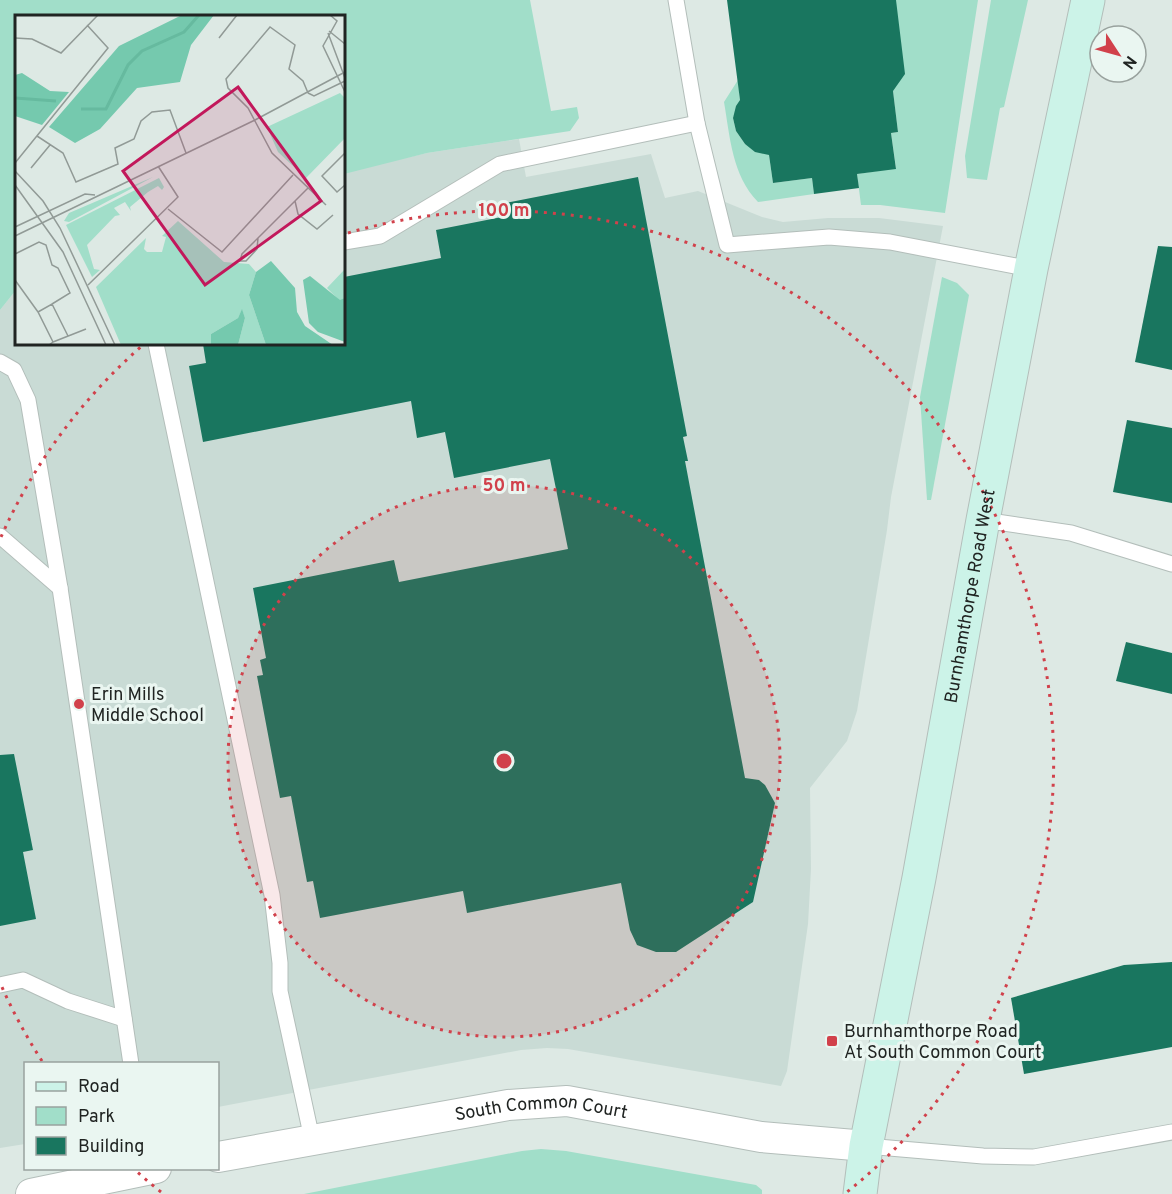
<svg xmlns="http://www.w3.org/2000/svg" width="1172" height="1194" font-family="Overpass,sans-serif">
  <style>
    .built { fill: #c9dbd5 }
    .green { fill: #a1dec9 }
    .building { fill: #19765f }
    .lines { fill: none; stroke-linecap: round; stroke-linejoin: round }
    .lane-casing { stroke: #b3beba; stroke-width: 17 }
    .street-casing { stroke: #b3beba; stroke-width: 32 }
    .secondary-casing { stroke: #b3beba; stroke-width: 35 }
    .lane { stroke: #fff; stroke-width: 15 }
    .street { stroke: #fff; stroke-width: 30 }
    .secondary { stroke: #ccf3e8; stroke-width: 33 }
    .ring { fill: none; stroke: #d1414b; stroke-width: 3; stroke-dasharray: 3 6 }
    .poi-dot { fill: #d1414b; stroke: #eaf6f1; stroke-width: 2 }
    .labels { text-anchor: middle; stroke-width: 6; stroke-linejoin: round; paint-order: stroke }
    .street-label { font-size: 18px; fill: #202422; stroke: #eaf6f1 }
    .poi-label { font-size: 18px; fill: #202422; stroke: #eaf6f1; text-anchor: start }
    .inset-river { fill: none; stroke: #66ba9f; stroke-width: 3 }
    .inset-road { fill: none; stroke: #919a96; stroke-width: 1.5 }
    .view { fill: #c2185b; fill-opacity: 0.15; stroke: #c2185b; stroke-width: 3 }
    .inset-edge { fill: none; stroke: #202422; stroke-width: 3 }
    .centre { fill: #d1414b; stroke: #eaf6f1; stroke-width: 3 }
    .ring-label { font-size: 18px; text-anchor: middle; font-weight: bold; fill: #d1414b; stroke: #eaf6f1; stroke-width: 6; stroke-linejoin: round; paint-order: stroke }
  </style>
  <rect width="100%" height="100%" fill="#dde9e4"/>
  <polygon class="built" points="519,139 526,177 651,154 665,198 698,191 762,217 783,222 828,218 879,218 943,226 891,497 887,530 857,711 847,741 810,788 811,869 808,924 787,1071 781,1086 568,1049 547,1048 521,1050 218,1107 218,1064 26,1064 25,1144 0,1148 0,310 16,290 16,344 344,344 344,172 427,153"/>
  <g class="green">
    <polygon points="0,0 530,0 551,111 577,107 579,118 570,131 427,153 344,174 344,16 16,16 16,290 0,310"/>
    <polygon points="896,0 978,0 945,213 880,205 861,205 857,174 896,168 891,133 898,132 893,91"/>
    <polygon points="991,0 1028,0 1004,107 1000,108 987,180 967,178 965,156"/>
    <path d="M738,80L740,100L733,118L736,131L745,144L769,155L773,183L812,178L814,194L758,202C732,175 730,137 724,102Z"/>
    <polygon points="942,277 957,283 969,295 931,500 927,500 920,397"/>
    <polygon points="541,1149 566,1151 756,1185 762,1190 762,1194 304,1194 522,1151"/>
  </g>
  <g class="building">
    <polygon points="727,0 896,0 905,74 893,91 898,132 891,133 896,169 857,174 859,188 814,194 812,178 773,183 769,155 755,152 745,144 736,131 733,118 736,106 740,100"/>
    <polygon points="638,177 687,436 683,437 688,461 685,461 745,778 759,780 765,785 775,803 753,902 676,952 656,952 637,945 630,930 621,883 467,913 463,891 320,918 313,881 307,882 291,796 280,798 257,676 263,675 260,660 266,658 253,588 394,560 399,582 568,549 550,459 454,478 445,432 417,438 411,401 203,442 189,366 206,363 203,344 344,344 344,277 441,258 436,230 507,216 505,203"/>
    <polygon points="1158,246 1172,247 1172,370 1135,362"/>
    <polygon points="1127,420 1172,428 1172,503 1113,492"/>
    <polygon points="1126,642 1172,653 1172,694 1116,681"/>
    <polygon points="14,754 33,850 23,852 36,919 0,926 0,755"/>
    <polygon points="1172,962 1172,1047 1024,1074 1011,998 1124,965"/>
  </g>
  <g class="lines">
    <g class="lane-casing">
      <g id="lane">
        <polyline points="676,0 697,123 727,245 829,237 890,242 1031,269"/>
        <polyline points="344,242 380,236 500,164 697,123"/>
        <polyline points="156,344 272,895 280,963 280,991 312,1139"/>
        <polyline points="0,362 14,370 28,400 60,588 131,1064"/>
        <polyline points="983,520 1071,533 1172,564"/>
        <polyline points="0,536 60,588"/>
        <polyline points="0,985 23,980 68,1001 124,1019"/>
        <polyline points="866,1146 983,1156 1034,1157 1172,1132"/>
      </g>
    </g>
    <g class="street-casing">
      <g id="street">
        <path id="s1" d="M218,1157L508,1105L567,1101L761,1137L866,1146"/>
        <polyline points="31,1194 156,1168"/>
      </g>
    </g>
    <g class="secondary-casing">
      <g id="secondary">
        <path id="s2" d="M860,1194L866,1146L919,878L983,520L1031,269L1088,0"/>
      </g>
    </g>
    <use href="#lane" class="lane"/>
    <use href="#street" class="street"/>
    <use href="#secondary" class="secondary"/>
  </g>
  <circle cx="504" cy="761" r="276" fill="#d1414b" fill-opacity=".12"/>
  <g class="ring">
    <circle cx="504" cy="761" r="276"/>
    <path d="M161 1192A551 551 0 0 1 135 1170M42 1061A551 551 0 0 1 1 985M1 537A551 551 0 0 1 143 345M348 233A551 551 0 0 1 847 1192"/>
  </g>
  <g class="poi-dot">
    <circle cx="79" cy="704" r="6"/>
    <rect x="826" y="1035" width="12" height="12" rx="3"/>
  </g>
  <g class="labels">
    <g class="street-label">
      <text dy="6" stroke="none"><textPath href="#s2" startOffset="608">Burnhamthorpe Road West</textPath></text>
      <text dy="6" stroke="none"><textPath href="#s1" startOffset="328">South Common Court</textPath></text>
    </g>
    <g class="poi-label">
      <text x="91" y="700">Erin Mills<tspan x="91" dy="21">Middle School</tspan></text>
      <text x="844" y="1037">Burnhamthorpe Road<tspan x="844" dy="21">At South Common Court</tspan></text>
    </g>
  </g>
  <g transform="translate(15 15)">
    <rect width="330" height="330" fill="#dde9e4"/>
    <path d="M325,78L330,83V123L291,163L263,137L252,112ZM138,162L54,207L49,206L54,198ZM144,163L149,172L147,175L143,171L133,177L115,192L116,196L110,187L99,193L105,200L100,201L72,230L79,254L85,255L77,262L51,210ZM163,206L209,247L234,249L241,257L234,280L251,330H223L230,303L227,295L223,303L196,319V330H106L81,272L131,223L129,234L132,237H147L151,222L147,221ZM330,254V283L325,286L312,273Z" fill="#a1dec9"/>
    <path d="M167,0H199L176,30L165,67L122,73L85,114L60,128L34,112L104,31ZM7,58L35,76L54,77L27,110L0,101V60ZM256,246L280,273L282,297L290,311L318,330H251L234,280L241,257ZM295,261L325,285L330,283V327L303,317L294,308L288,265ZM227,294L230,303L223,330H196V319L223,303Z" fill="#75c9ae"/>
    <path class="inset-river" d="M0,83L41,86M66,94H91L113,50L127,36L169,17L184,0"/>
    <path class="inset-road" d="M315,0L322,6L308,31L330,77M314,16L330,29M313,18L330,63M0,23L17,24L46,38L83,0M204,23L222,0M293,78L288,66L274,54L280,30L255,12L211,64L213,73L233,93L257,138L311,190M293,78L299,81L330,66M22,121L48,138L61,167L103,149L100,133L119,124L126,106L137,97L155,95L171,138M330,138L307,161L322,177L330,170M0,148L93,33L72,10M16,153L35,130M0,156L28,186L45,213L100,330M0,170L48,237L91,330M280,186L283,199L302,214L318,200M153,194L207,237L278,160M0,212L70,179L80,180M0,221L240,105L330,57M243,223L242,234L231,246H225L227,239L293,173M0,239L24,227L31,230L37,250L43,253L55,278L37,289M0,265L23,297L38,327L34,330M73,270L163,182L143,151M23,297L37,289L53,321M38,327L71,314"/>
    <path class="view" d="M223,72L306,186L190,270L108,156Z"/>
    <rect width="330" height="330" class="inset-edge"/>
  </g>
  <circle cx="504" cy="761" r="9" class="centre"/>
  <g class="ring-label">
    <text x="504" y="216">100 m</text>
    <text x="504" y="491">50 m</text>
  </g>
  <rect x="24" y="1062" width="195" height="108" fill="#eaf6f1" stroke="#99a29e" stroke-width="1.5"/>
  <rect x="36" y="1082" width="30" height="9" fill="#ccf3e8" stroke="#99a29e" stroke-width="1.5"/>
  <text x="78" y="1092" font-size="18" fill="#202422">Road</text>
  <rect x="36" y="1107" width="30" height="18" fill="#a1dec9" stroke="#99a29e" stroke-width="1.5"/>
  <text x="78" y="1122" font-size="18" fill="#202422">Park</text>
  <rect x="36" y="1137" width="30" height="18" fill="#19765f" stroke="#99a29e" stroke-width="1.5"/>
  <text x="78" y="1152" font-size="18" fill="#202422">Building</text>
  <g transform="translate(1118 54) rotate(126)"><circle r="28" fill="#eaf6f1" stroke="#99a29e" stroke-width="1.5"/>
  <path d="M0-4.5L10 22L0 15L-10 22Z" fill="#d1414b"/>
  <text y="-9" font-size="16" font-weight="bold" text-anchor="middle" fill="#202422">N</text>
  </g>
</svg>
